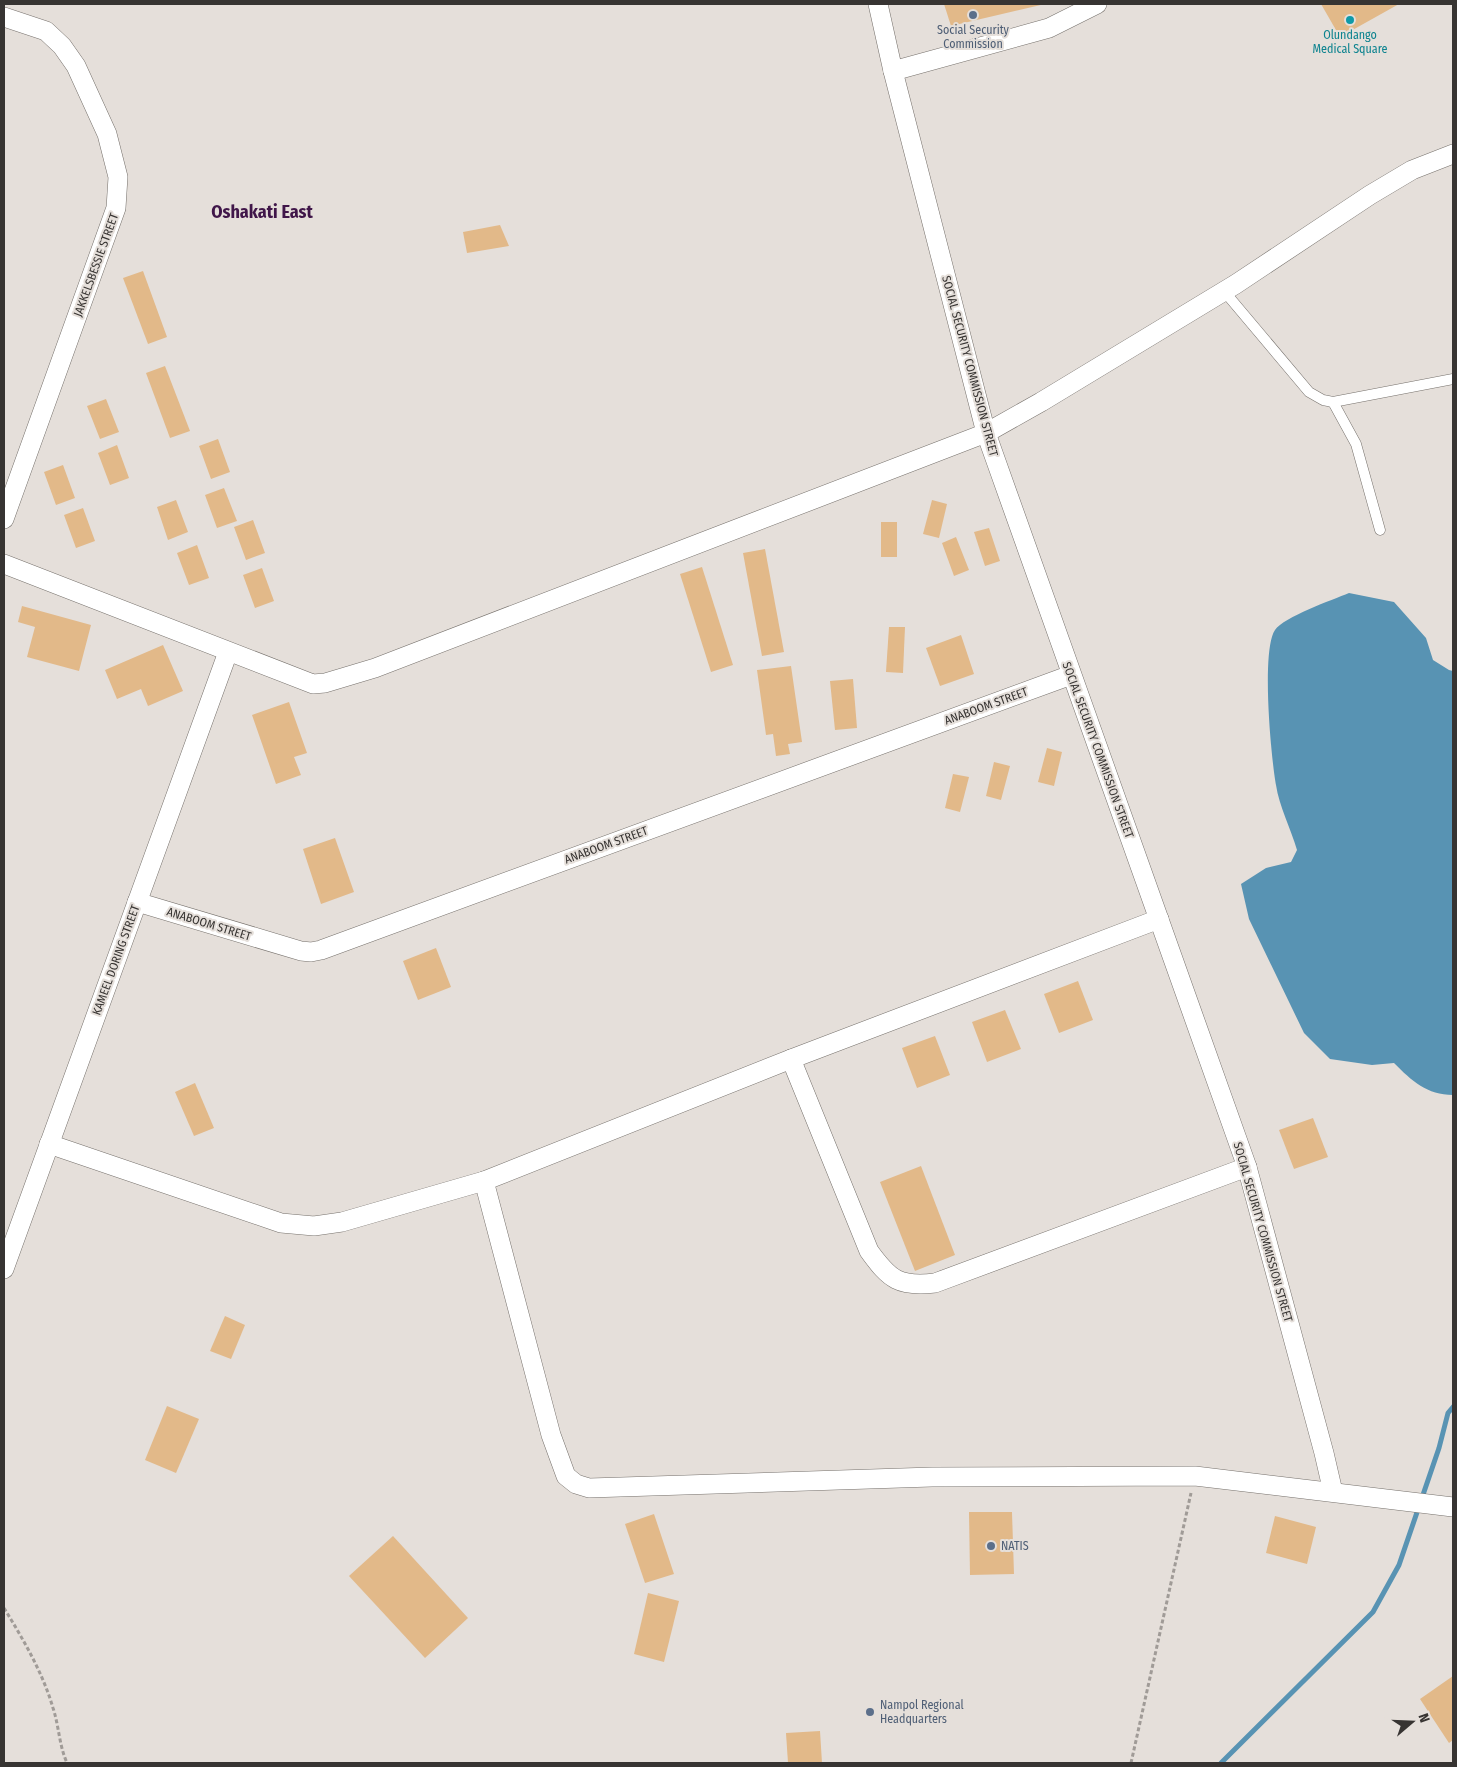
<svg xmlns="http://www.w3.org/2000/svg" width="1457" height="1767" font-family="'Fira Sans Condensed',sans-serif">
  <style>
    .water { fill: #5893b3 }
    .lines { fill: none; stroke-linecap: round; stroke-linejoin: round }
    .stream { stroke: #5893b3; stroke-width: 5 }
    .building { fill: #e2b989 }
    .service-casing { stroke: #76716c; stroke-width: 11 }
    .minor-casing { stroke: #76716c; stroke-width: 20 }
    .path { stroke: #a09b97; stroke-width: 3; stroke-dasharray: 4 2.5; stroke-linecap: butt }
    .service { stroke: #fff; stroke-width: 10 }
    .minor { stroke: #fff; stroke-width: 19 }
    .service-dot { fill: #5c6f8a; stroke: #e5dfda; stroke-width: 2 }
    .culture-dot { fill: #0f9aa8; stroke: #e5dfda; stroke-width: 2 }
    .labels { text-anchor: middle; stroke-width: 4; stroke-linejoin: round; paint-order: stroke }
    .service-label { font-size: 12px; fill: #4e5e75; stroke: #e5dfda; text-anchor: start }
    .culture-label { font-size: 12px; fill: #0d838f; stroke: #e5dfda }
    .street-label { font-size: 12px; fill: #373432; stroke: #e5dfda }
    .district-label { font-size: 18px; font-weight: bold; fill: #401649; stroke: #e5dfda }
  </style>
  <rect width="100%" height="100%" fill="#e5dfda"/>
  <path class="water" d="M1349,593L1394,602L1426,638L1433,660L1449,670L1453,671V1095C1427,1095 1412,1081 1394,1063L1372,1065L1330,1059L1304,1033L1249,919L1241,884L1266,868L1291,862L1297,850C1291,829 1279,806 1276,785C1271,758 1261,650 1275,630C1284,617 1332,600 1349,593Z"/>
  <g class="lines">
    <polyline class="stream" points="1221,1763 1373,1612 1399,1565 1439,1448 1448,1413 1453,1407"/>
  </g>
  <g class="building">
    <polygon points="944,4 1045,4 951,26"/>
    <polygon points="1321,4 1399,4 1340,37"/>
    <polygon points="500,225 509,246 467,253 463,232"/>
    <polygon points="143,271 167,337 148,344 123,278"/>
    <polygon points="165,366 190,431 170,438 146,373"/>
    <polygon points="106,399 119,432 100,439 87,406"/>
    <polygon points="218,439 230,472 211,479 199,446"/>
    <polygon points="117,445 129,478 110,485 98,453"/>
    <polygon points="63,465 75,498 56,505 44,472"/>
    <polygon points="224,488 237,521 217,528 205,495"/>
    <polygon points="176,500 188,532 168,540 157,507"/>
    <polygon points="932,500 947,504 939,538 923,534"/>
    <polygon points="83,508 95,541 76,548 64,515"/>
    <polygon points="253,520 265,553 246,560 234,527"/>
    <rect x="881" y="522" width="16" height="35"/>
    <polygon points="989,528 1000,561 985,566 974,532"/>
    <polygon points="956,537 969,570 954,576 942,543"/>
    <polygon points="197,545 209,578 189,585 177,553"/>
    <polygon points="765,549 784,652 762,656 743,553"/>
    <polygon points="702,567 733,665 711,672 680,574"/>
    <polygon points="262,568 274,601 255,608 243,575"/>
    <polygon points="22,606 91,625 79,671 27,657 35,627 18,622"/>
    <polygon points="889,627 905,627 903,673 886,672"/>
    <polygon points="961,635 974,674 940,686 926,648"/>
    <polygon points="163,645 183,691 148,706 141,689 117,699 105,670"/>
    <polygon points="791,666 802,742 788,744 790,754 776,756 773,734 766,735 757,670"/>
    <polygon points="853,679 857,728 835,730 830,681"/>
    <polygon points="289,702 307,753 294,757 301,775 276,784 252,715"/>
    <polygon points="1047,748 1062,752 1054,786 1038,782"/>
    <polygon points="994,762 1010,766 1001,800 986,796"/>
    <polygon points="953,774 969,777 960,812 945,808"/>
    <polygon points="335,838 354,892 321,904 303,849"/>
    <polygon points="436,948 451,987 418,1000 403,961"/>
    <polygon points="1078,981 1093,1020 1059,1033 1044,994"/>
    <polygon points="1005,1010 1021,1049 987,1062 972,1022"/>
    <polygon points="935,1036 950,1075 917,1088 902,1048"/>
    <polygon points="195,1083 214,1128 194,1136 175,1092"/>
    <polygon points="1313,1118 1328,1157 1294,1169 1279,1130"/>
    <polygon points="921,1166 955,1255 915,1271 880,1182"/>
    <polygon points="225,1316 245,1325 231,1359 210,1351"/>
    <polygon points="167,1406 199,1419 176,1473 145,1460"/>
    <polygon points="969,1512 1012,1512 1014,1574 970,1575"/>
    <polygon points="654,1514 674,1574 645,1583 625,1524"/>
    <polygon points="1275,1516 1316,1527 1307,1564 1266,1553"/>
    <polygon points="393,1536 468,1618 425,1658 349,1576"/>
    <polygon points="648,1593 679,1601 664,1662 634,1654"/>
    <polygon points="1453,1676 1453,1740 1449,1743 1420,1699"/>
    <polygon points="820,1731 822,1763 788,1763 786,1733"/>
  </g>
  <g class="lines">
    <g class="service-casing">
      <g id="service">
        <polyline points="1224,291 1309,392 1323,400 1333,402 1453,379"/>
        <polyline points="1333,402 1356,444 1380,530"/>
      </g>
    </g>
    <g class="minor-casing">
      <g id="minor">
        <polyline points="878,4 893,71 986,433 1247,1167 1324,1453 1333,1492"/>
        <polyline points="4,17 46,31 62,46 76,66 107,134 118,177 116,208 4,519"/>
        <polyline points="893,71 1049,28 1097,4"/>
        <polyline points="4,564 313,684 325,683 375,668 986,433 1041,402 1236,284 1370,195 1412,170 1453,154"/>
        <polyline points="137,902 301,951 311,952 321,950 1071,675"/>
        <path d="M791,1059L869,1251C890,1280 899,1287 935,1283L1247,1167"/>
        <polyline points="49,1144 281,1223 314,1226 342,1222 484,1181 791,1059 1159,919"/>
        <polyline points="484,1181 551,1435 566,1476 576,1484 589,1488 932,1477 1195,1476 1453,1507"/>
        <polyline points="4,1269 228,652"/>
      </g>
    </g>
    <g class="path">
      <path d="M4,1608C23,1639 43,1673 53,1708C59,1726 59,1745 67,1763"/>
      <polyline points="1131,1763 1191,1493"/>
    </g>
    <use href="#service" class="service"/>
    <use href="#minor" class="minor"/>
  </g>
  <g class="service-dot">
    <circle cx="973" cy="15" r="5"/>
    <circle cx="991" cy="1546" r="5"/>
    <circle cx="870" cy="1712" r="5"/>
  </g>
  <circle class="culture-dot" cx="1350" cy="20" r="5"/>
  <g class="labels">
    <g class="service-label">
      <text x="973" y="34" text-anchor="middle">Social Security<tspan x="973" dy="14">Commission</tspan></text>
      <text x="1001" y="1550">NATIS</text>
      <text x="880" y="1709">Nampol Regional<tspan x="880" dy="14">Headquarters</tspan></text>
    </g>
    <g class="culture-label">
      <text x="1350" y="39">Olundango<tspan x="1350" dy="14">Medical Square</tspan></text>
    </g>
    <g class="street-label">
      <text transform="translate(96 265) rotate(-70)" y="4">JAKKELSBESSIE STREET</text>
      <text transform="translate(970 366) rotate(75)" y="4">SOCIAL SECURITY COMMISSION STREET</text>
      <text transform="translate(986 706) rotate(-20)" y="4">ANABOOM STREET</text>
      <text transform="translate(1098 750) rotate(70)" y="4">SOCIAL SECURITY COMMISSION STREET</text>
      <text transform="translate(606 845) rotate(-20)" y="4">ANABOOM STREET</text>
      <text transform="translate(209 924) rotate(17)" y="4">ANABOOM STREET</text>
      <text transform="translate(116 960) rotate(-70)" y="4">KAMEEL DORING STREET</text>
      <text transform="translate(1263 1232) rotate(74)" y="4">SOCIAL SECURITY COMMISSION STREET</text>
    </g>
    <g class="district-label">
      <text x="262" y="218">Oshakati East</text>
    </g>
  </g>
  <rect width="1457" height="1767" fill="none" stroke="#373432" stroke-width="10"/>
  <g transform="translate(1412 1722) rotate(71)" stroke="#e5dfda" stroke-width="4" paint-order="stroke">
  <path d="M0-4L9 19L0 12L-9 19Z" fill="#373432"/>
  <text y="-8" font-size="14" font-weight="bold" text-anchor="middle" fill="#373432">N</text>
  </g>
</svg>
